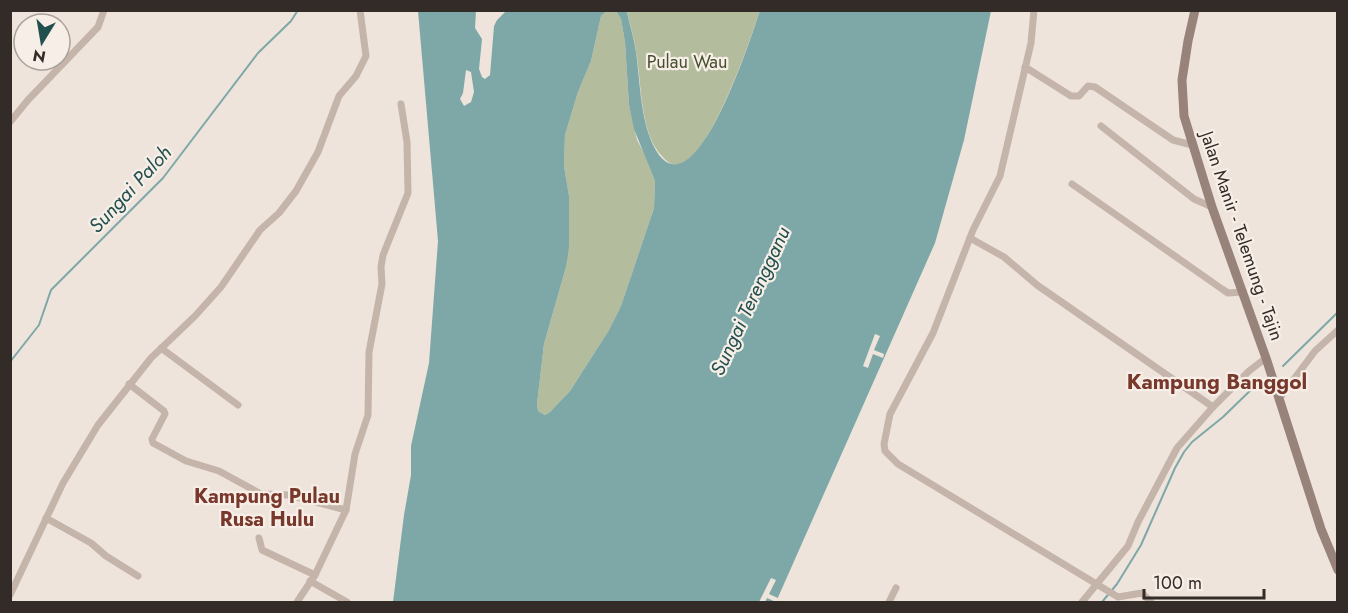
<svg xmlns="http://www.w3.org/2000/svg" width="1348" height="613" font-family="Jost,sans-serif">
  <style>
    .green { fill: #b3bc9d }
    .water { fill: #7ea8a7; fill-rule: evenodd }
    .pier { fill: #eee4dc }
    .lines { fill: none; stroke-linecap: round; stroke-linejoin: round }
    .stream { stroke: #7ea8a7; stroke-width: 2 }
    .street { stroke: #c5b4a9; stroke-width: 7 }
    .secondary { stroke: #98837b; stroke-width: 9 }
    .labels { text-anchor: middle; stroke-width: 4.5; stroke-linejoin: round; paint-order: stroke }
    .park-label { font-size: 18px; fill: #454e2f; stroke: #f7efe7 }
    .street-label { font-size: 18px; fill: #332b28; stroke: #f7efe7 }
    .water-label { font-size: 20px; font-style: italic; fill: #22504f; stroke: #f7efe7 }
    .neighbourhood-label { font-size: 20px; font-weight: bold; fill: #78382b; stroke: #f7efe7 }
    .quarter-label { font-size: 21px; font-weight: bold; fill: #78382b; stroke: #f7efe7 }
  </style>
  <rect width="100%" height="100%" fill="#eee4dc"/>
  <g class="green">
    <polygon points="607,11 616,11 621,19 625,42 629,105 637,140 644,153 655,181 654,208 621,306 609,330 570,391 550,412 545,415 538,411 537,404 544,344 566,267 569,234 569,196 564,166 565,135 578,92 591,61 601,16"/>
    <path d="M627,11H760C751,37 708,165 677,165C671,165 666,161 662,156C657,151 653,144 650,137C640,109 641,80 636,51C634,37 630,24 627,11Z"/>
  </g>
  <path class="water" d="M418,11H476L475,28L482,39L479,69L482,77L485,79L490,75L494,26L497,20L506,11H607L601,16L591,61L578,92L565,135L564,166L569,196V247L566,267L544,344L537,404L538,411L545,415L550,412L570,391L609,330L621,306L654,208L655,181L634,129L629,105L625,42L621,19L616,11L627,12C630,25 634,39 636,52C640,80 640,111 650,138C689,235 751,36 760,11H991L964,140L935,243L776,602H393L404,515L411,475V446L429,363L438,241ZM466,70L471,72L474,92L471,102L464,106L460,99L463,93Z"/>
  <g class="pier">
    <polygon points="875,334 880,336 874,350 884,354 883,358 873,354 868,368 863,366"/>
    <polygon points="771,578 776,580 769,594 778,598 776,602 767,598 765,602 759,602"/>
  </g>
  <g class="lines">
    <g class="stream">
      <polyline points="10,362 39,325 51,290 163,178 258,53 291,21 298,10"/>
      <polyline points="1283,366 1338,312"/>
      <polyline points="1102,602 1117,584 1141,545 1175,468 1184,452 1192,442 1223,417 1259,382"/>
    </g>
    <g class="street">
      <polyline points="1034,10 1031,43 1000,176 973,230 933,333 890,414 884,444 885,451 898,464 1118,597 1142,593 1151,602"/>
      <polyline points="1025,67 1071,96 1079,96 1088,86 1095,87 1173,140 1192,145"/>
      <polyline points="10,122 28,100 98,27 104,10"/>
      <polyline points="1101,126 1194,199 1212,207"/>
      <polyline points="1072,184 1222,289 1228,293 1243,292"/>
      <polyline points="970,238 1004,257 1037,285 1213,407"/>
      <polyline points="161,348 238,405"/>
      <polyline points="129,384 164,411 165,414 152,439 153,443 186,461 219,471 261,494 289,495 346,510"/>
      <polyline points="1279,399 1315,351 1338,330"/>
      <polyline points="46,518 91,543 106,556 138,576"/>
      <polyline points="259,538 262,550 315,575"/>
      <polyline points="310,581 347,602"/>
      <polyline points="10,595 63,483 98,425 151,358 195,316 221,287 260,230 279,213 296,191 318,152 339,96 356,76 366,56 360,10"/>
      <polyline points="297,602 315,575 346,510 355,454 368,415 369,352 382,284 381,267 383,255 408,193 407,142 401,104"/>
      <polyline points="889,602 896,588"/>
      <polyline points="1082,602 1128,546 1138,522 1177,448 1213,407 1249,371 1266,358"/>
    </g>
    <polyline class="secondary" points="1195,10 1188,41 1182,80 1184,116 1212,207 1266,358 1321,529 1338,570"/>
  </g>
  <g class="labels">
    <g class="park-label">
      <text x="687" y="68">Pulau Wau</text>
    </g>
    <g class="street-label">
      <text transform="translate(1242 236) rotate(71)" y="6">Jalan Manir - Telemung - Tajin</text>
    </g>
    <g class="water-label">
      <text transform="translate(130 189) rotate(-47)" y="7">Sungai Paloh</text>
      <text transform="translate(750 301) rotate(-65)" y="7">Sungai Terengganu</text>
    </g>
    <g class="neighbourhood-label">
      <text x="267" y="503">Kampung Pulau<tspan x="267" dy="23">Rusa Hulu</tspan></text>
    </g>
    <g class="quarter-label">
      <text x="1217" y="389">Kampung Banggol</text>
    </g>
  </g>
  <rect width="1348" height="613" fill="none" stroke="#332b28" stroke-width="24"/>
  <g transform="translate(42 42) rotate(191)"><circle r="28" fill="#f7efe7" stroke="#a9a19b" stroke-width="1.5"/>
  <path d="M0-4.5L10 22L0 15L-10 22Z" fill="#22504f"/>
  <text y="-9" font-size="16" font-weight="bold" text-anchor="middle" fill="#332b28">N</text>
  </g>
  <path d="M1144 589v9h120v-9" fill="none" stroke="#332b28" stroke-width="3"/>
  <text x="1153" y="589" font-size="18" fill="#332b28" stroke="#f7efe7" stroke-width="4.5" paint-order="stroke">100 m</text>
</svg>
